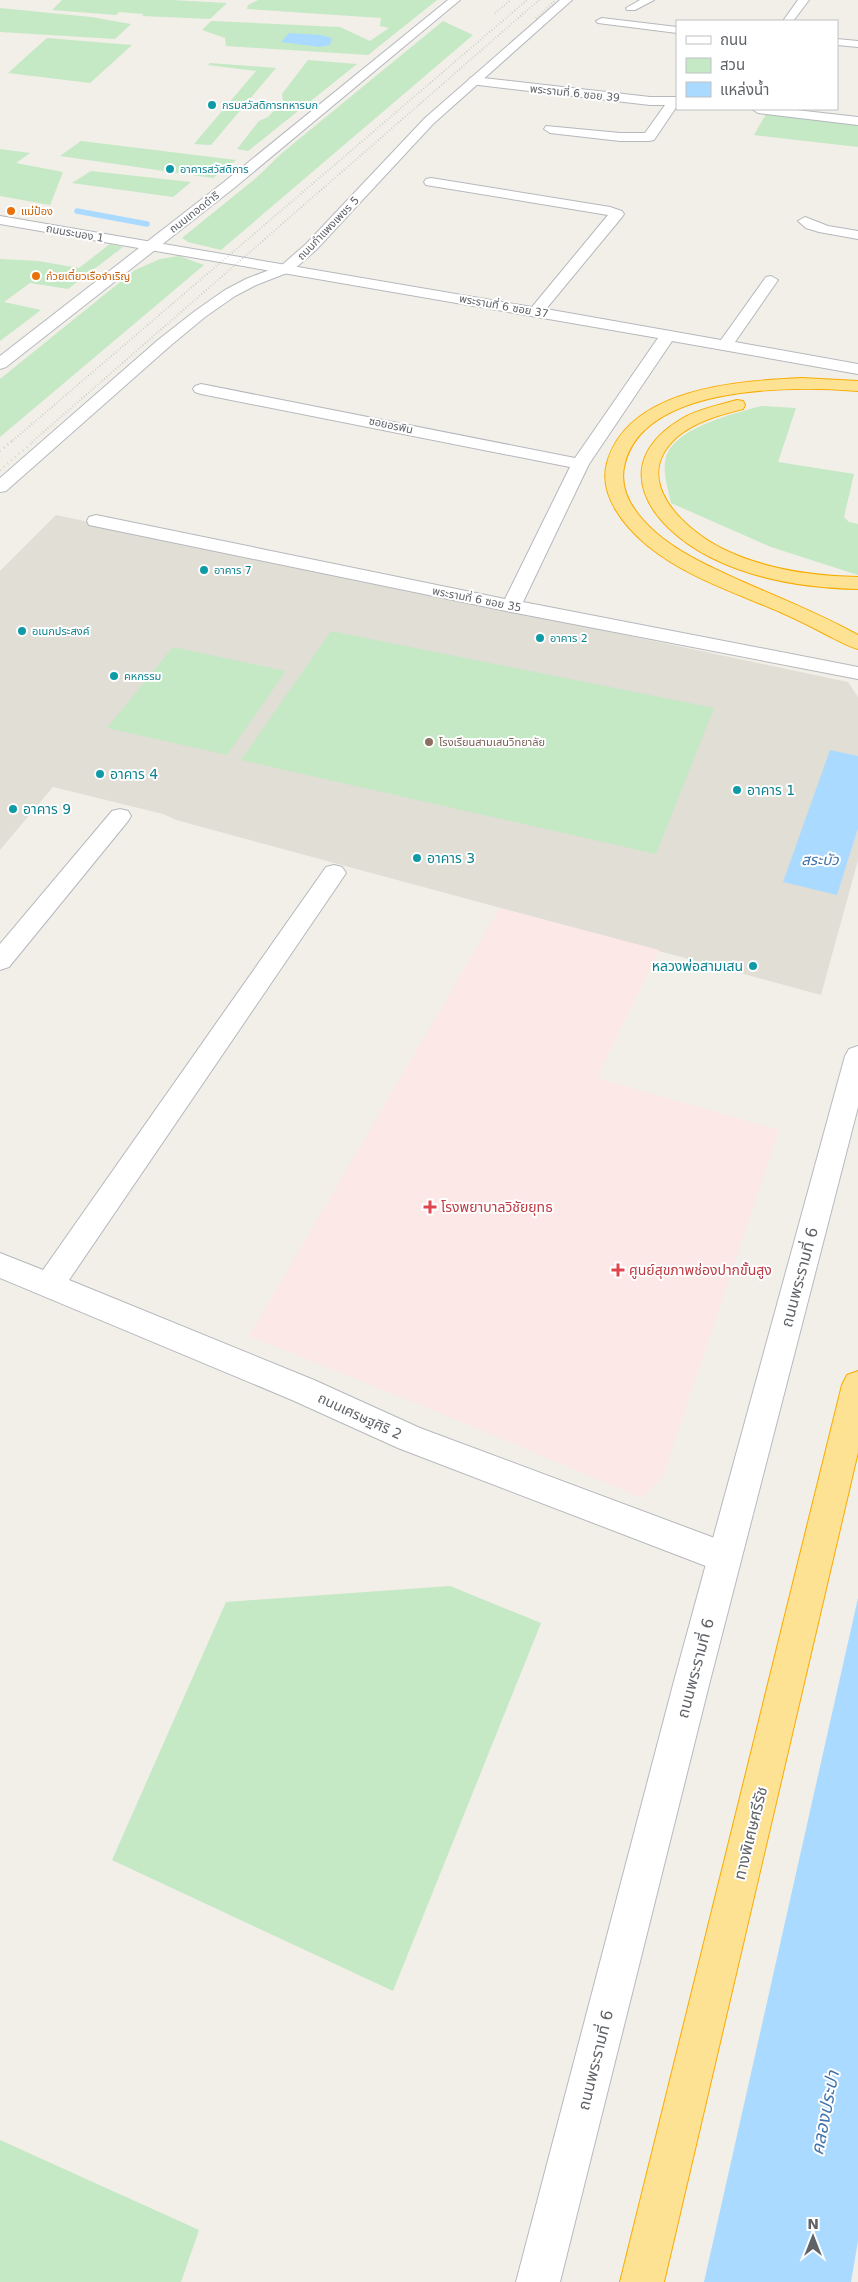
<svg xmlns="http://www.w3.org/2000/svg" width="858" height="2282" font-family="'DejaVu Sans','Noto Sans Thai',sans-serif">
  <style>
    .education { fill: #e1ded6 }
    .medical { fill: #fce8e6 }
    .green { fill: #c5e8c5 }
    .water { fill: #aadaff }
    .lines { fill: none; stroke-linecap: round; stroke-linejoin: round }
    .stream { stroke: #aadaff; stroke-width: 5.5 }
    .street-casing { stroke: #b5b8bc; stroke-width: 2 }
    .secondary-casing { stroke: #b6babf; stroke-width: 2 }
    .highway-casing { stroke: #f9ab00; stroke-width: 2 }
    .street { fill: #fff; fill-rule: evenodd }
    .secondary { fill: #fff; fill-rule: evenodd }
    .highway { fill: #fde293; fill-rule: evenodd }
    .rail-far1 { stroke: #b6b7b8; stroke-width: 2; stroke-dasharray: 0.5 2.5; stroke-linecap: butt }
    .rail { stroke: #b6b7b8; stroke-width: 2.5; stroke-dasharray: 0.5 4.5; stroke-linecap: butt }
    .culture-dot { fill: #0f9aa8; stroke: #fff; stroke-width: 2 }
    .food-dot { fill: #e8710a; stroke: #fff; stroke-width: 2 }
    .education-dot { fill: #8d6e63; stroke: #fff; stroke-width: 2 }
    .health-dot { fill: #e0444e; stroke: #fff; stroke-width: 2 }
    .labels { text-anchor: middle; stroke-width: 4; stroke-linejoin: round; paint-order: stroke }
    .far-street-label { font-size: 11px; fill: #5f6368; stroke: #fff }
    .far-culture-label { font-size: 11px; fill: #0d838f; stroke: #fff; text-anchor: start }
    .far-food-label { font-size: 11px; fill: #c56008; stroke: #fff; text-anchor: start }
    .far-education-label { font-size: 11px; fill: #785e54; stroke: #fff; text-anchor: start }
    .culture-label { font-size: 14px; fill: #0d838f; stroke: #fff; text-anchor: start }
    .health-label { font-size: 14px; fill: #be3a42; stroke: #fff; text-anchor: start }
    .street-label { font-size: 14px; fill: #5f6368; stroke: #fff }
    .water-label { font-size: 15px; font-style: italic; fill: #4174aa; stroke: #fff }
    .near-street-label { font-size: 16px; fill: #5f6368; stroke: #fff }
    .near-water-label { font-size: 18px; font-style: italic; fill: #4174aa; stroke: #fff }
  </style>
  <rect width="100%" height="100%" fill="#f1efe8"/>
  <polygon class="education" points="56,515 848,682 858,697 858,860 821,995 176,820 163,814 53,787 0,850 0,571"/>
  <polygon class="medical" points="500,908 659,950 597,1078 779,1130 662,1478 642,1498 435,1411 249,1336"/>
  <g class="green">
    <polygon points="62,0 171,0 227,3 210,19 142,16 144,14 119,12 116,15 52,10"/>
    <polygon points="258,0 437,0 368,55 226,46 225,38 202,30 211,21 340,27 370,41 389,28 380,26 381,18 247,9 248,5"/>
    <polygon points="0,8 91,17 131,24 115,39 0,32"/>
    <polygon points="443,21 473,35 221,250 188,242 182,238 256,178 282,153"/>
    <polygon points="47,38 132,45 90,83 8,73"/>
    <polygon points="308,60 357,64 248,151 237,149 259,121 268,117 283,101 282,94"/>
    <polygon points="210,63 276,68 211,145 194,144 256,71 208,65"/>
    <polygon points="766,114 858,125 858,147 754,135"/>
    <polygon points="81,141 236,160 213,178 60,156"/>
    <polygon points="0,149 30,153 16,163 63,172 50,205 0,196"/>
    <polygon points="91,171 191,182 173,197 72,183"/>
    <polygon points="110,244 123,247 68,289 30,283 4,302 41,310 0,341 0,259 38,261 79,268"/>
    <polygon points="179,256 204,265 0,437 0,379 135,270 160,259"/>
    <path d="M761,406L796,408L778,462L854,474L844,517L849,522L858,524V575L771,547L671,503C668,488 661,469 667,454C678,427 736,413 761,406Z"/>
    <polygon points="331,631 714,708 656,854 241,760"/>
    <polygon points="173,647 286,671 227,755 107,728"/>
    <polygon points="450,1586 541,1623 393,1991 112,1860 226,1602"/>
    <polygon points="0,2140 199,2230 181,2282 0,2282"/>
  </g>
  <g class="water">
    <polygon points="289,33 321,35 332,38 330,45 320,47 281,42"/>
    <polygon points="830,750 858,756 858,828 837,895 783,882"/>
    <polygon points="858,1598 858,2241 851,2282 704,2282"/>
  </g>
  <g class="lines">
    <polyline class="stream" points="77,211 147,224"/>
    <g class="street-casing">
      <g id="street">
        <polygon points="640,0 654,0 635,10 627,10 626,8"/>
        <polygon points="798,0 809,0 793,21 783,21"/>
        <polygon points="602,18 677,27 677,33 598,23 596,21"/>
        <polygon points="837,39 858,41 858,47 837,45"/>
        <polygon points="474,77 650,97 677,97 677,106 654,140 649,141 620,141 550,133 544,129 546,126 620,133 645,133 665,105 650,105 470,84 468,81 470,78"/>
        <polygon points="752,109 787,109 858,117 858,125 758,113"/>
        <polygon points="431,178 610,207 622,211 624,214 622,217 546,309 721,340 766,277 771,276 778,280 735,342 858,364 858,374 672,341 589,464 523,602 858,667 858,679 511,612 89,525 87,521 89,517 96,515 505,599 570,467 201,394 195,392 193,389 195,386 201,384 575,458 658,338 0,224 0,216 532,307 608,215 426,185 424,182 426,179"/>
        <polygon points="805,217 828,226 858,231 858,239 819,232 806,228 798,221"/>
        <polygon points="120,809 128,811 131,816 128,821 9,967 0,970 0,944 112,811"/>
        <polygon points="334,865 342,867 346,873 342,879 69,1280 314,1380 420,1428 736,1546 741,1557 736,1568 724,1573 398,1448 292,1400 0,1278 0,1253 43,1270 326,867"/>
      </g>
    </g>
    <g class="secondary-casing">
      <g id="secondary">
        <polygon points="448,0 460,0 234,188 6,367 0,369 0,356 224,182"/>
        <polygon points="560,0 572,0 433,124 316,250 292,271 256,285 235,296 205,317 170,346 6,491 0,492 0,478 158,340 195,311 225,290 246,279 282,265 306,244 425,118"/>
        <polygon points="858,1046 858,1107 710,1681 560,2282 516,2282 674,1681 845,1056 849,1049"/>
      </g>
    </g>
    <g class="highway-casing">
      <g id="highway">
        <path d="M802,378L858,381V391C793,386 646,384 625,463C617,491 636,515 655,532C680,554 711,567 741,581C780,598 820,614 858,635V649C847,646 837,640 827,635C812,627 796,619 780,612C736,593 686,577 648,546C625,527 598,495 607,463C628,388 738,381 802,378Z"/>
        <path d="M737,400L743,401L745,405L743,409C720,415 696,421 677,437C629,480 684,530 725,550C767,570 812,576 858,577V589C808,588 755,580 710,557C649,526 606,463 683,418C699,409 719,405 737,400Z"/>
        <polygon points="858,1371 858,1452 664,2282 620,2282 842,1385 847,1375"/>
      </g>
    </g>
    <use href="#street" class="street"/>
    <use href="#secondary" class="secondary"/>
    <use href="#highway" class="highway"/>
    <g class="rail-far1">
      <polyline points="495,13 511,0"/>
      <polyline points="536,18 556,0"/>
      <polyline points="11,442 527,0"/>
      <polyline points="32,442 539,0"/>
    </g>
    <g class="rail">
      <polyline points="0,451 12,441"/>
      <polyline points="0,470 34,441"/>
    </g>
  </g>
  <g class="culture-dot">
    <circle cx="212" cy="105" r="5"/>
    <circle cx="170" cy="169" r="5"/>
    <circle cx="204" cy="570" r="5"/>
    <circle cx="22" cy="631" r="5"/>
    <circle cx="540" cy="638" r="5"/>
    <circle cx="114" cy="676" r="5"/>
    <circle cx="100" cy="774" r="5"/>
    <circle cx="737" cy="790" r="5"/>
    <circle cx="13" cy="809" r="5"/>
    <circle cx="417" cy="858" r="5"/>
    <circle cx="753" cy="966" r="5"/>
  </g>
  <g class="food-dot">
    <circle cx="11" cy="211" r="5"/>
    <circle cx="36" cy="276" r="5"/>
  </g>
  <circle class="education-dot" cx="429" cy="742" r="5"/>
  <g class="health-dot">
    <path d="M427.5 1199.5h5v5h5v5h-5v5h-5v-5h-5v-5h5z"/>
    <path d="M615.5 1262.5h5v5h5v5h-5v5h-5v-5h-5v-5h5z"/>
  </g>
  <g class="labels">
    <g class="far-street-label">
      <text transform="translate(575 93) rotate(6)" y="4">พระรามที่ 6 ซอย 39</text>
      <text transform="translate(194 212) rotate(-38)" y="4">ถนนเทอดดำริ</text>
      <text transform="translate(328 228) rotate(-46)" y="4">ถนนกำแพงเพชร 5</text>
      <text transform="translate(75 233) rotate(10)" y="4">ถนนระนอง 1</text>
      <text transform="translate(504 306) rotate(10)" y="4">พระรามที่ 6 ซอย 37</text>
      <text transform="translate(391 425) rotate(12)" y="4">ซอยอรพิน</text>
      <text transform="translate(477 599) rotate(11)" y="4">พระรามที่ 6 ซอย 35</text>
    </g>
    <g class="far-culture-label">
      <text x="222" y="109">กรมสวัสดิการทหารบก</text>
      <text x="180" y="173">อาคารสวัสดิการ</text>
      <text x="214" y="574">อาคาร 7</text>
      <text x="32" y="635">อเนกประสงค์</text>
      <text x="550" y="642">อาคาร 2</text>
      <text x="124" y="680">คหกรรม</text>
    </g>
    <g class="far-food-label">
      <text x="21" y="215">แม่ป้อง</text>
      <text x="46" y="280">ก๋วยเตี๋ยวเรือจำเริญ</text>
    </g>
    <g class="far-education-label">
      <text x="439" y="746">โรงเรียนสามเสนวิทยาลัย</text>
    </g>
    <g class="culture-label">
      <text x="110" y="779">อาคาร 4</text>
      <text x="747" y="795">อาคาร 1</text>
      <text x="23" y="814">อาคาร 9</text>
      <text x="427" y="863">อาคาร 3</text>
      <text x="743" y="971" text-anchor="end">หลวงพ่อสามเสน</text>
    </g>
    <g class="health-label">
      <text x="441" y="1212">โรงพยาบาลวิชัยยุทธ</text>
      <text x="629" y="1275">ศูนย์สุขภาพช่องปากขั้นสูง</text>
    </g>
    <g class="street-label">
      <text transform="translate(360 1416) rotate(25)" y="5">ถนนเศรษฐศิริ 2</text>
    </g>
    <g class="water-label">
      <text x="820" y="865">สระบัว</text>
    </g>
    <g class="near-street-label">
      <text transform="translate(799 1277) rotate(-75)" y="6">ถนนพระรามที่ 6</text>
      <text transform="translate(695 1668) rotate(-75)" y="6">ถนนพระรามที่ 6</text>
      <text transform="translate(750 1833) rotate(-76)" y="6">ทางพิเศษศรีรัช</text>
      <text transform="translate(595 2060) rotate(-76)" y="6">ถนนพระรามที่ 6</text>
    </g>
    <g class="near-water-label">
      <text transform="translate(825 2113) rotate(-79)" y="6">คลองประปา</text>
    </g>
  </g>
  <rect x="676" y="20" width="162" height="90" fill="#ffffff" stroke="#bfc1c3"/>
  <rect x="686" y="36" width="25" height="8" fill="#ffffff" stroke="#bfc1c3"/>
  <text x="720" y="45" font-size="15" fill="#5f6368">ถนน</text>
  <rect x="686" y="58" width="25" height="15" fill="#c5e8c5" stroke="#bfc1c3"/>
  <text x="720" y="70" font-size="15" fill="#5f6368">สวน</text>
  <rect x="686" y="82" width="25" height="15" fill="#aadaff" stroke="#bfc1c3"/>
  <text x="720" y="95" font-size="15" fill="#5f6368">แหล่งน้ำ</text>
  <g transform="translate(813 2237)" stroke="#ffffff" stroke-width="4" paint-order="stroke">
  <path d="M0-4L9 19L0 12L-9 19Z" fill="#5f6368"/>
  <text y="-8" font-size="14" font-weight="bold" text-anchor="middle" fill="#5f6368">N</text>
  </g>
</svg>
